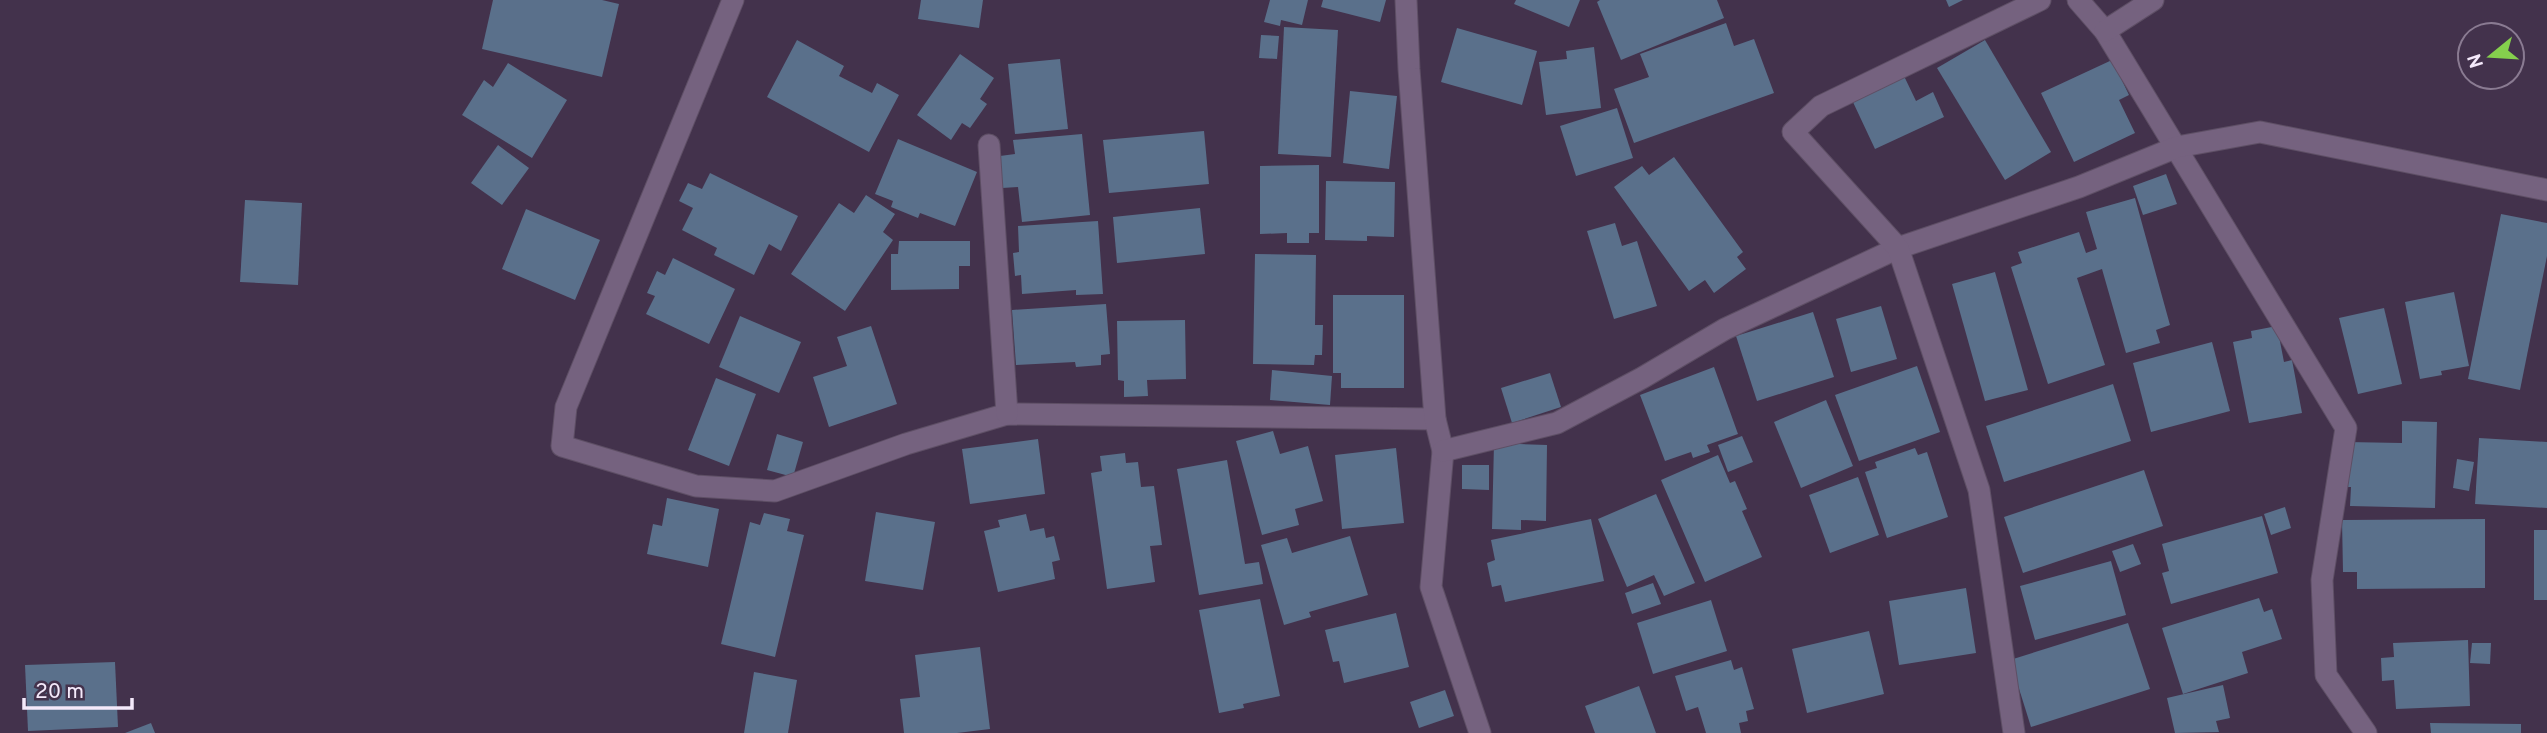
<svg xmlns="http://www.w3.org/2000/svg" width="2547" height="733" font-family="Overpass,sans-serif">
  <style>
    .building { fill: #5a708b }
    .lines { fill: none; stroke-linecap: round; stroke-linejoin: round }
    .street-casing { stroke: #5e4f65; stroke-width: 23 }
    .street { stroke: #75627f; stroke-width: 21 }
  </style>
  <rect width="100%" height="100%" fill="#43324c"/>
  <g class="building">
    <polygon points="493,0 602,0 619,4 602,77 482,49"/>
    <polygon points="921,0 983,0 979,28 918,19"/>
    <polygon points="1270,0 1308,0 1302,25 1281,20 1280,26 1264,22"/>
    <polygon points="1323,0 1386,0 1380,22 1321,7"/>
    <polygon points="1516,0 1580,0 1569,27 1514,4"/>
    <polygon points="1600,0 1717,0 1724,18 1621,60 1597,2"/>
    <polygon points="1946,0 1963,0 1949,7"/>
    <polygon points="1726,23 1734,46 1754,39 1774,93 1634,143 1614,89 1649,77 1640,54"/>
    <polygon points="1284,27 1338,30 1331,157 1278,154"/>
    <polygon points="1457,28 1537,51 1522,105 1441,82"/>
    <polygon points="1261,35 1279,36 1277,59 1259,58"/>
    <polygon points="797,40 844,66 839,76 872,93 877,83 899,95 869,152 767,97"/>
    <polygon points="1985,40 2051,152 2005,180 1937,68"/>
    <polygon points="1594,47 1601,108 1546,115 1539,62 1567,59 1566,51"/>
    <polygon points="960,54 994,78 980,99 987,104 970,128 962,123 951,140 917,115"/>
    <polygon points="1060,59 1068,129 1015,134 1008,64"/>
    <polygon points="2112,60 2129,95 2119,100 2135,133 2074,162 2041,93"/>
    <polygon points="508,63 567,100 532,158 462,115 484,80 493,87"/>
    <polygon points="1904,76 1916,101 1933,92 1944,117 1875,149 1852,100"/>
    <polygon points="1350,91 1397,96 1389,169 1343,163"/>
    <polygon points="1617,108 1633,158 1576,176 1560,126"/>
    <polygon points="1204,131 1209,184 1109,193 1103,140"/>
    <polygon points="1082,134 1090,215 1022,222 1018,187 1002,188 1000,156 1015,154 1013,140"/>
    <polygon points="898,139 977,172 955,226 920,213 918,218 891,207 893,201 875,194"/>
    <polygon points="498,145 529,168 502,205 471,183"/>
    <polygon points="1674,157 1743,252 1737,257 1746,269 1714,293 1705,280 1689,291 1614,187 1642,166 1649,175"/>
    <polygon points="1319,165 1319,233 1309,233 1309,243 1287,243 1287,233 1260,234 1260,166"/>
    <polygon points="710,173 798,216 781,251 769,244 754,275 714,255 717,248 682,230 693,208 679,201 688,183 702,189"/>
    <polygon points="2166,174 2177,204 2143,215 2133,186"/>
    <polygon points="1326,181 1395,182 1394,237 1367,236 1367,241 1325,240"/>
    <polygon points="866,195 895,214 883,232 893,240 845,311 791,274 839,203 854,213"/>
    <polygon points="2135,198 2170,325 2156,330 2160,343 2126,353 2102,269 2077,278 2105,365 2048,384 2011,267 2022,263 2018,252 2079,232 2086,253 2097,249 2086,212"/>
    <polygon points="245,200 302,203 298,285 240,282"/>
    <polygon points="1200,208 1205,254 1117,263 1113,217"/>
    <polygon points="526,209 600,240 575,300 502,269"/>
    <polygon points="2501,214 2547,223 2547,256 2520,390 2468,379"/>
    <polygon points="1098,221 1103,294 1076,295 1076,290 1022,294 1021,275 1015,276 1013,253 1019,252 1018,226"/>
    <polygon points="1615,223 1622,246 1637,241 1657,306 1614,319 1587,231"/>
    <polygon points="899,241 970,241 970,266 959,266 959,289 891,290 891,254 898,254"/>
    <polygon points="1255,254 1316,255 1315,325 1323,325 1322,355 1315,355 1314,365 1253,364"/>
    <polygon points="673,258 735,289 709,344 646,314 655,296 647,293 657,271 665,275"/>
    <polygon points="1995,272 2028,390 1985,401 1952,284"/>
    <polygon points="2454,292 2469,366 2441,371 2442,375 2420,379 2405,302"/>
    <polygon points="1333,295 1404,295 1404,388 1341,388 1341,373 1333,373"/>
    <polygon points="1106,304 1110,354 1101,355 1101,365 1076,367 1075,362 1016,365 1012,310"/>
    <polygon points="1881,306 1897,359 1851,372 1836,319"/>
    <polygon points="2384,308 2402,384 2358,394 2339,318"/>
    <polygon points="1813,312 1834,377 1757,401 1736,336"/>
    <polygon points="740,316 801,342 779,393 719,367"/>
    <polygon points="1185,320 1186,379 1147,380 1148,396 1124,397 1124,381 1118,380 1117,321"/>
    <polygon points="871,326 897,404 829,427 813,377 847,366 837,337"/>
    <polygon points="2277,326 2284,362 2292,360 2302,413 2249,423 2233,342 2252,338 2251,331"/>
    <polygon points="2212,342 2230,411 2151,432 2133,363"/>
    <polygon points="1917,366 1940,432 1859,461 1835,395"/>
    <polygon points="1714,367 1738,434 1707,445 1710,452 1693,458 1691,452 1665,461 1640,395"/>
    <polygon points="1272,370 1332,376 1330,405 1270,400"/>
    <polygon points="1550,373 1561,407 1512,423 1501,388"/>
    <polygon points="716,378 756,394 729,466 688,450"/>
    <polygon points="2113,384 2131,441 2004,482 1986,426"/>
    <polygon points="1826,400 1853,466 1801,488 1774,422"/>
    <polygon points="2402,421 2437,422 2435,508 2350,506 2351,487 2346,487 2347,442 2402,443"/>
    <polygon points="1273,431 1280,454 1308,446 1323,501 1295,509 1299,525 1262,535 1236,441"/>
    <polygon points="777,434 803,442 793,477 767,470"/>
    <polygon points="1742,436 1753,462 1728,472 1718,445"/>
    <polygon points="2479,438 2547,442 2547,508 2475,504"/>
    <polygon points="1038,439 1045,494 970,504 962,449"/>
    <polygon points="1494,443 1547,445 1546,521 1521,520 1521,530 1492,529"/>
    <polygon points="1396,448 1404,523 1342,529 1335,455"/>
    <polygon points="1915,448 1918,455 1927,452 1948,517 1887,538 1865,472 1877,468 1875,462"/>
    <polygon points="1125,453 1126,463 1138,462 1141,487 1154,486 1162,545 1150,546 1155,582 1107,589 1091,473 1102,471 1100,456"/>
    <polygon points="1718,455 1730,483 1735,481 1747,509 1742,511 1762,557 1705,582 1661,480"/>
    <polygon points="2457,459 2474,462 2469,491 2453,488"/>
    <polygon points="1227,460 1245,564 1259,562 1263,584 1199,595 1177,469"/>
    <polygon points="1462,465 1489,465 1489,490 1462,489"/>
    <polygon points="2144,470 2163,526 2023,573 2004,517"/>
    <polygon points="1858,477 1879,535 1830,553 1809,495"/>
    <polygon points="1656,494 1695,583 1664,596 1654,575 1627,587 1598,519"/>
    <polygon points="667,498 719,509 708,567 647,554 653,524 662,526"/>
    <polygon points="2285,507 2291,528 2271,535 2264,514"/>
    <polygon points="876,512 935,522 923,590 865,581"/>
    <polygon points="764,513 790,519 787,531 804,535 775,657 721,644 750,522 760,525"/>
    <polygon points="1026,514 1030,531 1044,528 1046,538 1054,536 1060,560 1052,562 1055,579 998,592 984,531 1000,527 998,520"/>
    <polygon points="2262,516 2278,573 2171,604 2162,573 2169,571 2162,544"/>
    <polygon points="1591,519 1604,581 1505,602 1501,585 1492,587 1487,563 1495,560 1491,540"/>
    <polygon points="2485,519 2485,588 2357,589 2357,572 2343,572 2342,520"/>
    <rect x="2534" y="530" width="13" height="70"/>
    <polygon points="1350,536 1368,595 1309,612 1311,617 1284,625 1261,545 1287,538 1292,553"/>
    <polygon points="2133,544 2141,564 2120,572 2112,551"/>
    <polygon points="2111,561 2126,615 2035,640 2020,586"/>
    <polygon points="1653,583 1661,604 1632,614 1625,593"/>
    <polygon points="1966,588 1976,653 1899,665 1889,601"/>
    <polygon points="2259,598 2264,612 2272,609 2282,639 2242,652 2248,673 2183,694 2162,628"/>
    <polygon points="1260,599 1280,696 1243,704 1244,708 1219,713 1199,610"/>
    <polygon points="1711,600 1727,651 1653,674 1637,623"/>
    <polygon points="1396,613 1409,667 1344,683 1339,661 1333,662 1325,630"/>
    <polygon points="2128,623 2150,689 2031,727 2010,660"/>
    <polygon points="1869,631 1884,694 1807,713 1792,649"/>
    <polygon points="2468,640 2470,706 2396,709 2394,680 2382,681 2381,658 2394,657 2393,643"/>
    <polygon points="2472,643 2491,643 2490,664 2470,663"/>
    <polygon points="980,647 990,729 957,733 904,733 900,699 920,697 915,655"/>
    <polygon points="1731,660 1734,670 1742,667 1754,709 1746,711 1748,721 1739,723 1741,733 1706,733 1698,707 1686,711 1675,676"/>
    <polygon points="115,662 118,727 28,731 25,665"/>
    <polygon points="754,672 797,680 788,733 744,733"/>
    <polygon points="2223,685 2230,718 2216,721 2219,732 2175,733 2167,698"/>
    <polygon points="1639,686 1656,733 1595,733 1585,706"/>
    <polygon points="1445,690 1454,716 1419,728 1410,702"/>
    <polygon points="151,723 155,733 125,733"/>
    <polygon points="2430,723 2521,724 2521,733 2431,733"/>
  </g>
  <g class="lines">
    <g class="street-casing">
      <g id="street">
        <polyline points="733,0 566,407 562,446 696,486 775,491 906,444 1007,414 1435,419"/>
        <polyline points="1406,0 1409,69 1435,419 1443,451 1431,587 1480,733"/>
        <polyline points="2078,0 2105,31 2346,428 2322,580 2326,675 2366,733"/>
        <polyline points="2105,31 2153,0"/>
        <polyline points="989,145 1007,414"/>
        <polyline points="1443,451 1557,423 1642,378 1725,329 1898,248 2079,187 2177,147 2260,132 2547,190"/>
        <polyline points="2014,733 1979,490 1898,248 1793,132 1821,106 2040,0"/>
      </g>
    </g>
    <use href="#street" class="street"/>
  </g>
  <g transform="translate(2491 56) rotate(252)"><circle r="33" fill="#43324c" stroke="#8a7b92" stroke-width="2"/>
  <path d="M0-5L12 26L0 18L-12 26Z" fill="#85cf4d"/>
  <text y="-10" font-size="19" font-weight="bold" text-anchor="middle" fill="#f4e9fa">N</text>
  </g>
  <path d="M24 698v10h108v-10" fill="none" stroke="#f4e9fa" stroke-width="3.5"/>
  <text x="35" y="698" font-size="21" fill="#f4e9fa" stroke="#43324c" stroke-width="5" paint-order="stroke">20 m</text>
</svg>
